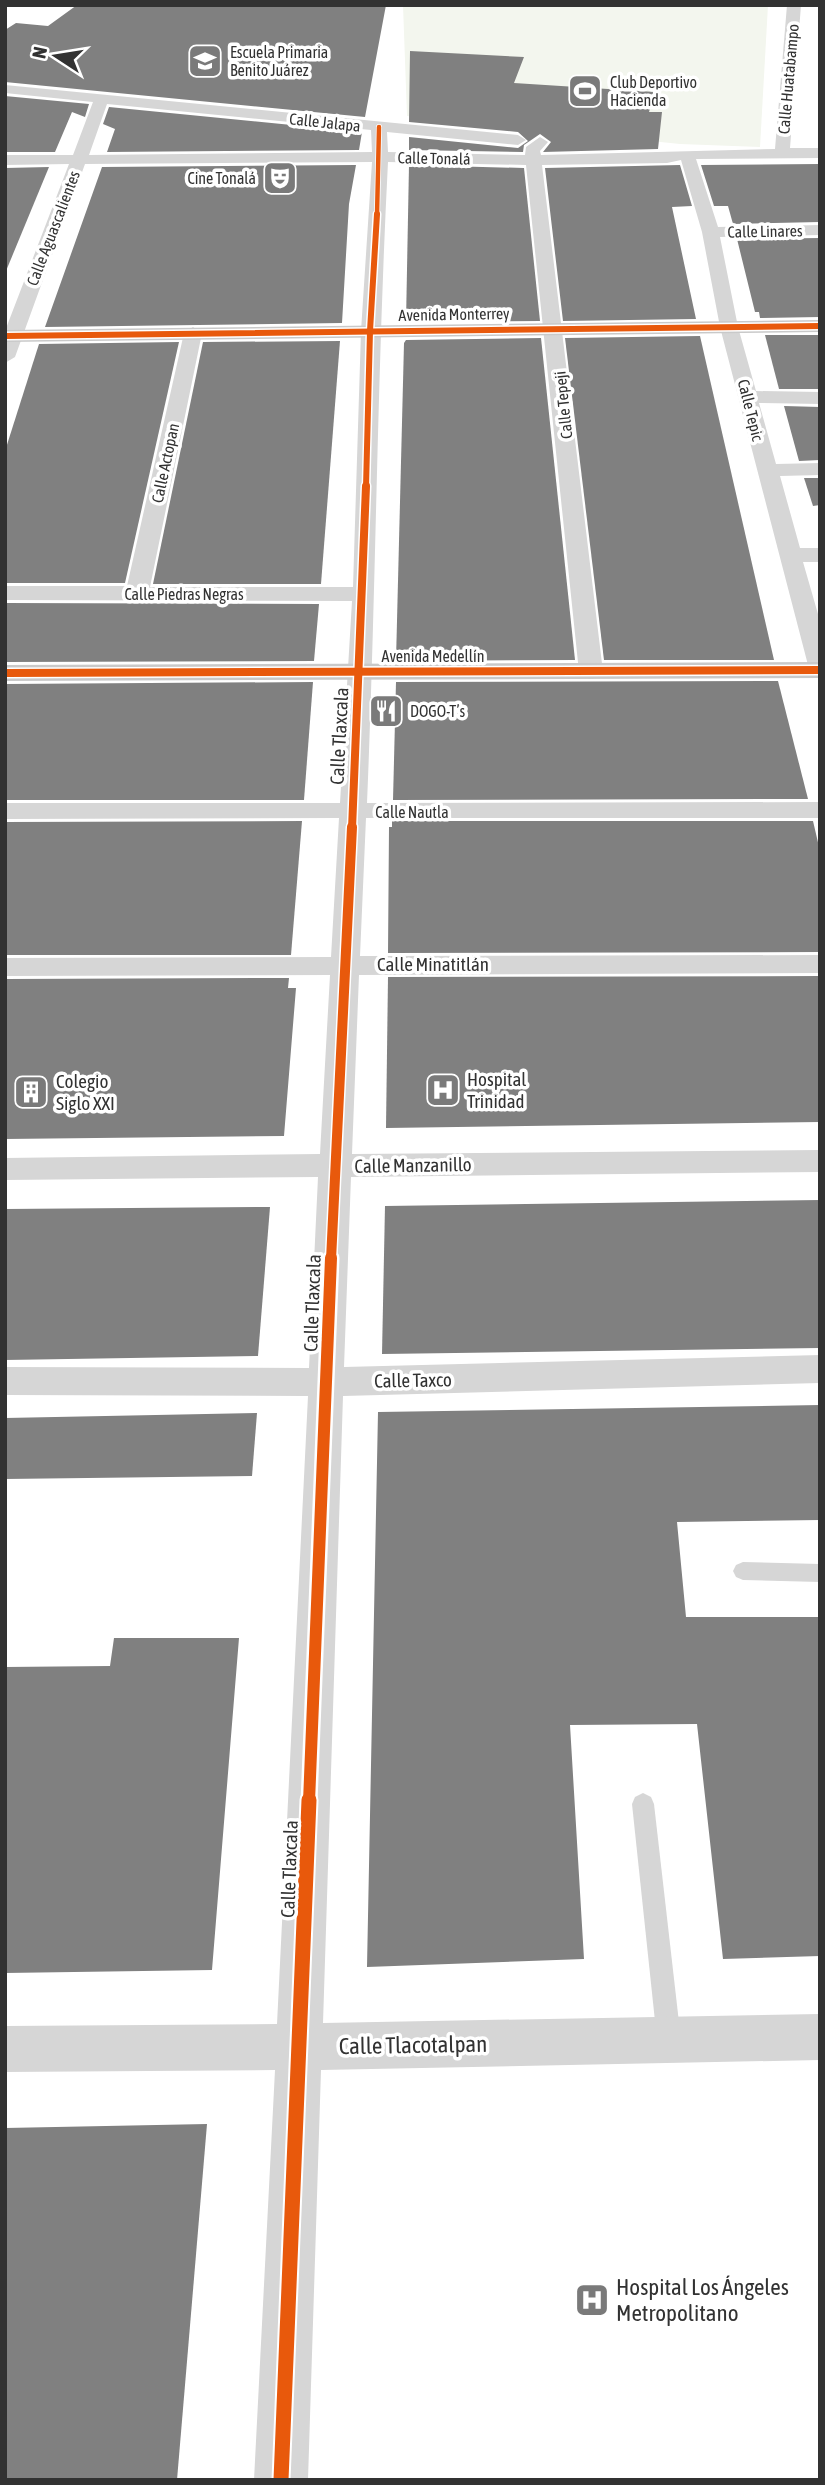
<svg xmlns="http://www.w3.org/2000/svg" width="825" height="2485" font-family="'Asap Condensed',sans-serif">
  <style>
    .green { fill: #f3f6ee }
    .building { fill: #808080 }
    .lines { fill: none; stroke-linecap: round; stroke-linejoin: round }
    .lane { fill: #d6d6d6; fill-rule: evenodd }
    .street { fill: #d6d6d6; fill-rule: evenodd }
    .primary { fill: #c9c9c9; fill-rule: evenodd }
    .cycleway-far5-casing { stroke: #fff; stroke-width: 6 }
    .cycleway-far4-casing { stroke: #fff; stroke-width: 9 }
    .cycleway-far3-casing { stroke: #fff; stroke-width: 11 }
    .cycleway-far2-casing { stroke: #fff; stroke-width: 13 }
    .cycleway-far1-casing { stroke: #fff; stroke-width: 17 }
    .cycleway-casing { stroke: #fff; stroke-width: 19 }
    .cycleway-far5 { stroke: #e8590c; stroke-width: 4.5 }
    .cycleway-far4 { stroke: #e8590c; stroke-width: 6 }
    .cycleway-far3 { stroke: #e8590c; stroke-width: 8 }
    .cycleway-far2 { stroke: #e8590c; stroke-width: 10 }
    .cycleway-far1 { stroke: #e8590c; stroke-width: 12 }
    .cycleway { stroke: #e8590c; stroke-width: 15 }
    .labels { text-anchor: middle; stroke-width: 7; stroke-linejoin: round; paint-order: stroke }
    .far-poi-label { font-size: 16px; fill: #323232; stroke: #fff; text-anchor: start }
    .far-street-label { font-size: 16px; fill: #323232; stroke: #fff }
    .street-label { font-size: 19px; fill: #323232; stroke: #fff }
    .poi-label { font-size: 19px; fill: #323232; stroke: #fff; text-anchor: start }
    .near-street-label { font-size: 23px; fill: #323232; stroke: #fff }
    .near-poi-label { font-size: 23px; fill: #323232; stroke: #fff; text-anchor: start }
  </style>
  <rect width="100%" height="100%" fill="#fff"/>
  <polygon class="green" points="403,5 768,5 760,147 680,144 407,116"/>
  <g class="building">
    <polygon points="77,5 386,5 365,117 5,82 5,30 16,23 48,26"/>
    <polygon points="410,51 524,57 514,83 655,92 649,112 662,112 658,149 543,152 551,142 540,134 524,145 523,152 409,150 409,137 518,148 528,141 518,132 409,122"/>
    <polygon points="5,96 89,104 85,117 72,112 55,152 5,152"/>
    <polygon points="109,107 362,132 359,150 107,152 115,129 103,124"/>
    <polygon points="820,164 820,222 733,224 728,206 714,206 701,165"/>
    <polygon points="356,165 349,204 342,323 45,327 102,167"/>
    <polygon points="409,165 524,168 540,321 406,322"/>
    <polygon points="680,165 692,206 672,207 696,319 563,321 545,168"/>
    <polygon points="49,167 6,271 5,271 5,168"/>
    <polygon points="820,238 820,317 760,318 759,312 755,312 737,239"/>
    <polygon points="765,335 820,335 820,389 779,389"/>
    <polygon points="700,336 774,660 604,660 565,338"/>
    <polygon points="541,338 575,660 396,661 404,343 406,340"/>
    <polygon points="340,341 321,584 153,584 203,342"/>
    <polygon points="179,342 125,583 5,583 5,451 39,344"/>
    <polygon points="784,406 820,407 820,460 799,461"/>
    <polygon points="804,478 820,478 820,505 813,506"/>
    <polygon points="5,603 319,604 314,661 5,662"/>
    <polygon points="778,681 808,799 393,800 396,682"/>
    <polygon points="313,682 304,800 5,800 5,684"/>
    <polygon points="302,821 291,955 5,955 5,822"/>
    <polygon points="392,821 813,821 820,851 820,952 388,953 389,827 392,827"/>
    <polygon points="820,976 820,1122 386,1128 388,977"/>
    <polygon points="289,978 288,988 296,988 284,1136 5,1139 5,979"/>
    <polygon points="820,1200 820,1348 382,1354 385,1206"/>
    <polygon points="270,1207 258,1356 5,1360 5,1209"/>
    <polygon points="820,1405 820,1520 677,1522 686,1617 820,1617 820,1956 723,1959 697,1724 570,1725 584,1959 367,1967 378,1412"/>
    <polygon points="257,1413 252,1476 5,1479 5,1418"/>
    <polygon points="114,1638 239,1638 212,1970 5,1973 5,1667 110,1666"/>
    <polygon points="207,2124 177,2480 5,2480 5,2128"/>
  </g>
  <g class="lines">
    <g class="lane">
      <polygon points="743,1562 820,1564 820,1582 743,1580 736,1577 733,1571 736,1565"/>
      <polygon points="643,1793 651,1797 654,1804 681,2040 678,2049 669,2052 660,2049 657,2040 632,1804 635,1797"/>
    </g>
    <path class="street" d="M787,5H801L790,148H820V158L696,159L718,227L820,225V235L720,237L738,327L756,391L820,392V404L759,403L776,464L820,463V475L780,476L800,548H820V562H803L820,621V672L812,670L808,665L720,327L702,232L681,160L667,163L542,165L603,672L600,677L591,679L582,677L579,672L526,165L388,162C377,375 376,589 367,803L820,802V818H366L360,956L820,955V973L359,975L352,1154L820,1150V1172L351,1177L344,1367L820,1355V1383L343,1396L323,2023L820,2014V2060L321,2070L308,2480H254L275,2070L5,2072V2026L277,2024L308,1396L5,1395V1367L309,1368L318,1177L5,1180V1158L320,1154L330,975L5,976V958L331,957L339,818L5,819V803H340L352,601L5,600V586H127L184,333L193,327L202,333L150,587H353L361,331L372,162L85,164L15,357L5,363V331L69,164L5,165V155H73L93,102L5,93V85L518,135L526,140L518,145L387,132L388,152L525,155L526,147L540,137L548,142L540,151L541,155L775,149ZM107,104L371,130L372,152L89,155Z"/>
    <g class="primary">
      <polygon points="820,320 820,332 5,342 5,330"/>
      <polygon points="820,662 820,678 5,681 5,665"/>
    </g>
    <g class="cycleway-far5-casing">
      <polyline id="cycleway-far5" points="377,216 379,127"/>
    </g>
    <g class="cycleway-far4-casing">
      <g id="cycleway-far4">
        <polyline points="5,336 820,326"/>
        <polyline points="366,487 370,331 377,214"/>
      </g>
    </g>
    <g class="cycleway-far3-casing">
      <g id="cycleway-far3">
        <polyline points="5,673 820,670"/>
        <polyline points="352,829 366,486"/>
      </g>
    </g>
    <g class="cycleway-far2-casing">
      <polyline id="cycleway-far2" points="331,1260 352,827"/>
    </g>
    <g class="cycleway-far1-casing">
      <polyline id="cycleway-far1" points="309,1802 331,1258"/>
    </g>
    <g class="cycleway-casing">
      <polyline id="cycleway" points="281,2480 309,1800"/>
    </g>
    <use href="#cycleway-far5" class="cycleway-far5"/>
    <use href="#cycleway-far4" class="cycleway-far4"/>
    <use href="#cycleway-far3" class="cycleway-far3"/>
    <use href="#cycleway-far2" class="cycleway-far2"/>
    <use href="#cycleway-far1" class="cycleway-far1"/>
    <use href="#cycleway" class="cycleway"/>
  </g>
  <defs>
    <g id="school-square" transform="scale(1.75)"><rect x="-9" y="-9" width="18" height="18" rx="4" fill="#7a7a7a" stroke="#fff"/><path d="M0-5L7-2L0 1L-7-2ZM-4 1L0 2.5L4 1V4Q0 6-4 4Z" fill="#fff"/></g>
    <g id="stadium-square" transform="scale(1.75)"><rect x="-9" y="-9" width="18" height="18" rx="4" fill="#7a7a7a" stroke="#fff"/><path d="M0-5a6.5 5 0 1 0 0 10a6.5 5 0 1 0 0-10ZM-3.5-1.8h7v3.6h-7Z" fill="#fff"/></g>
    <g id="theatre-square" transform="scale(1.75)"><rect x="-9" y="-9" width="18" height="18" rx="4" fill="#7a7a7a" stroke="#fff"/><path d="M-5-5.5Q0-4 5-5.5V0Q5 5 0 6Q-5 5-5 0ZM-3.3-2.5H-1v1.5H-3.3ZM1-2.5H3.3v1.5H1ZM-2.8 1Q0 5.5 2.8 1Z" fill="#fff"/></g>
    <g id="restaurant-square" transform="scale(1.75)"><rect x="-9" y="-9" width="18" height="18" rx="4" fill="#7a7a7a" stroke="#fff"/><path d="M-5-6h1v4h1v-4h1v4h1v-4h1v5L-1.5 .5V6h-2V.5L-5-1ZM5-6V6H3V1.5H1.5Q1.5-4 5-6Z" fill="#fff"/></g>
    <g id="hospital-square" transform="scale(1.75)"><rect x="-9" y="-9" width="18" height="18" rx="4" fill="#7a7a7a" stroke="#fff"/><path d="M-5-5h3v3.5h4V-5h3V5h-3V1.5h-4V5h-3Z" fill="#fff"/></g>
    <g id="building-square" transform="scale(1.75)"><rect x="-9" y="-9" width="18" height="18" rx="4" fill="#7a7a7a" stroke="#fff"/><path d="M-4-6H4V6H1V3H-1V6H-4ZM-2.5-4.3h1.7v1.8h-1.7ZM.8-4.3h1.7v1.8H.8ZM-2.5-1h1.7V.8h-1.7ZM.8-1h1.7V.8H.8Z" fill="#fff"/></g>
  </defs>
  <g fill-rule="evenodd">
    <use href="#school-square" x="205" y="61"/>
    <use href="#stadium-square" x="585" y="91"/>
    <use href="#theatre-square" x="280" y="178"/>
    <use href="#restaurant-square" x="386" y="711"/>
    <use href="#hospital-square" x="443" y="1090"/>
    <use href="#building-square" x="31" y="1092"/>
    <use href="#hospital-square" x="592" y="2300"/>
  </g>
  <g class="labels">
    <g class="far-poi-label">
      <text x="230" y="58">Escuela Primaria<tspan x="230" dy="18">Benito Juárez</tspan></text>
      <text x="610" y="88">Club Deportivo<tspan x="610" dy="18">Hacienda</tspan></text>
      <text x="256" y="184" text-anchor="end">Cine Tonalá</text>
      <text x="410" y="717">DOGO-T’s</text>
    </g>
    <g class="far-street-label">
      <text transform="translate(788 79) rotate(-85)" y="6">Calle Huatabampo</text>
      <text transform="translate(325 122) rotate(6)" y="6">Calle Jalapa</text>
      <text transform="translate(434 158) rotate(1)" y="6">Calle Tonalá</text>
      <text transform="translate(53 228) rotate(-69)" y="6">Calle Aguascalientes</text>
      <text transform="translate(765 231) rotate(-1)" y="6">Calle Linares</text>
      <text transform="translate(454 314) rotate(-1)" y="6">Avenida Monterrey</text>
      <text transform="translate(563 405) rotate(-96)" y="6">Calle Tepeji</text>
      <text transform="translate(751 410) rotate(76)" y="6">Calle Tepic</text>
      <text transform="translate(165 463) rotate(-78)" y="6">Calle Actopan</text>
      <text x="184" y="600">Calle Piedras Negras</text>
      <text x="433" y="662">Avenida Medellín</text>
      <text x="412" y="818">Calle Nautla</text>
    </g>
    <g class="street-label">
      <text transform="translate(339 736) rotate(-87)" y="7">Calle Tlaxcala</text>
      <text x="433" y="971">Calle Minatitlán</text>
      <text transform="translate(413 1165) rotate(-1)" y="7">Calle Manzanillo</text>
      <text transform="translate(312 1303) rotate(-88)" y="7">Calle Tlaxcala</text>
      <text transform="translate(413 1380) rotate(-1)" y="7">Calle Taxco</text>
      <text transform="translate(289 1869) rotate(-88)" y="7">Calle Tlaxcala</text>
    </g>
    <g class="poi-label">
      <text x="467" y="1086">Hospital<tspan x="467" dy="22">Trinidad</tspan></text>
      <text x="56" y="1088">Colegio<tspan x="56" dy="22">Siglo XXI</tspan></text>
    </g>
    <g class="near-street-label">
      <text transform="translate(413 2045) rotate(-1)" y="8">Calle Tlacotalpan</text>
    </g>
    <g class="near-poi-label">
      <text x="616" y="2295">Hospital Los Ángeles<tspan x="616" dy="26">Metropolitano</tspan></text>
    </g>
  </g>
  <rect width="825" height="2485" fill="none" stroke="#323232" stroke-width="14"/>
  <g transform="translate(56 56) rotate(282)" stroke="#ffffff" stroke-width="5" paint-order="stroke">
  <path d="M0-5L12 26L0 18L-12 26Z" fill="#323232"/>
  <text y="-10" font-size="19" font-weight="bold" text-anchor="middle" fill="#323232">N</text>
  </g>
</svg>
